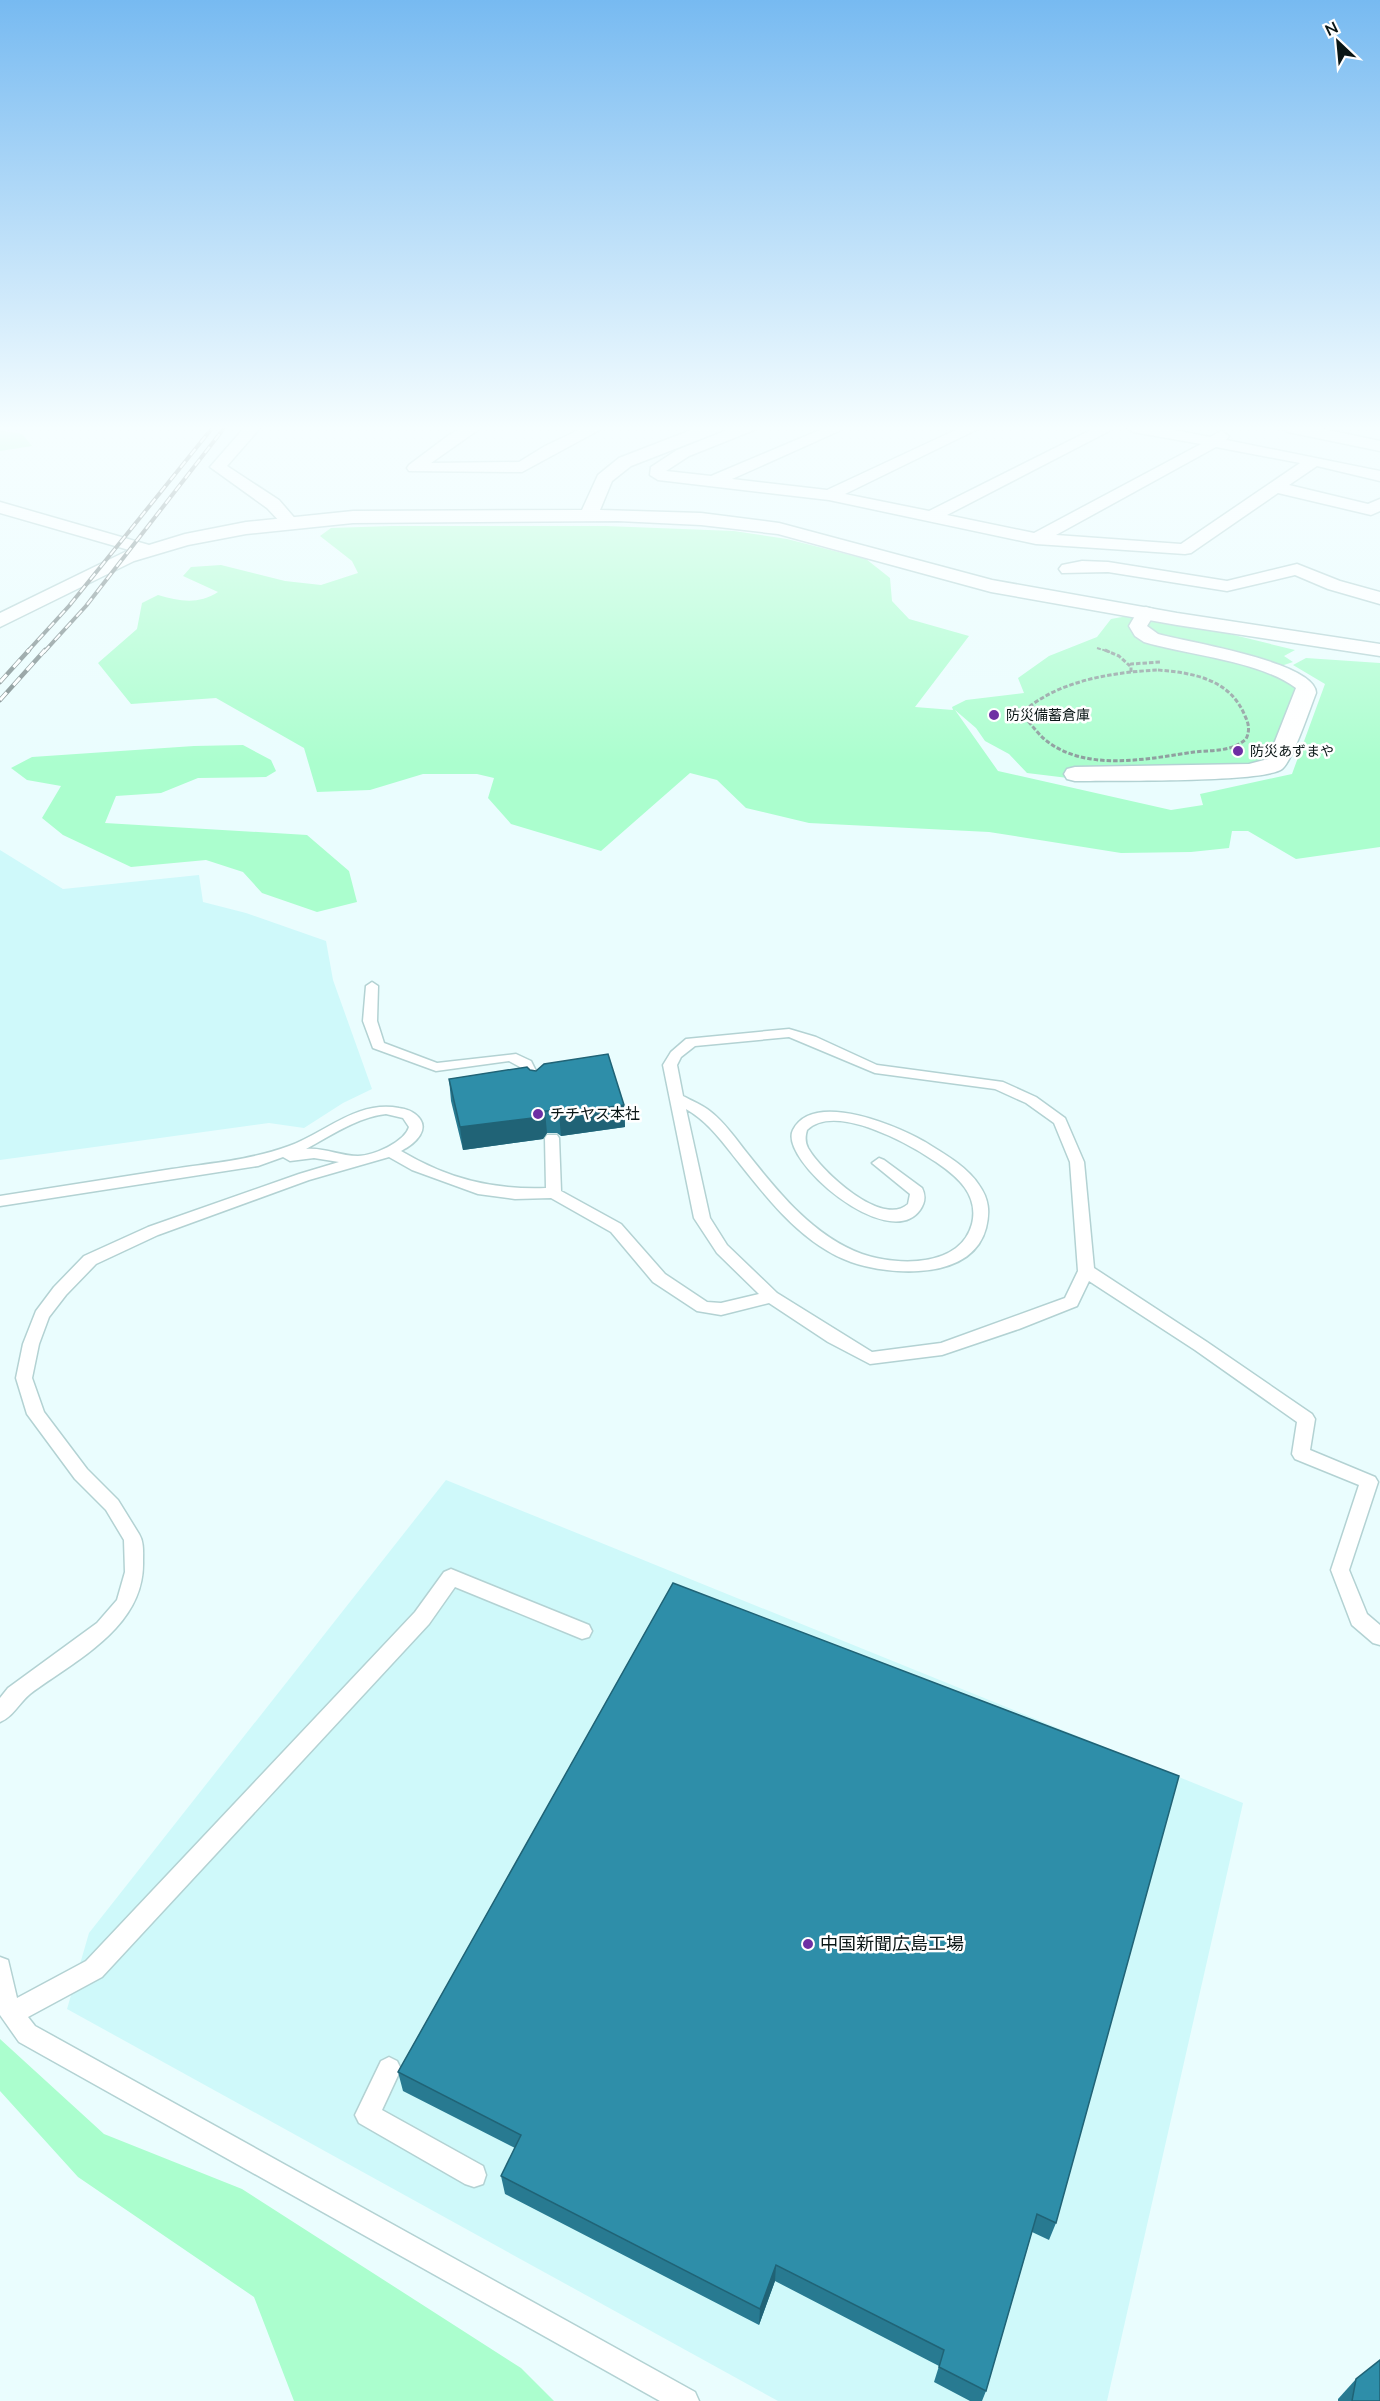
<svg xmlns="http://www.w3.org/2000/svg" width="1380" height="2401" font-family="Mulish,'Noto Sans JP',sans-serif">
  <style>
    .built { fill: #cff9fa }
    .green { fill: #abfece }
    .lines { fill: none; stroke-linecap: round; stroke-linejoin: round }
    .lane-casing { stroke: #b3d2d3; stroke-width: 3 }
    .street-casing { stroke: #b3d2d3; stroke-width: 3 }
    .secondary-casing { stroke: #b3d2d3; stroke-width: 3 }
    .path-far1 { stroke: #8d9d9d; stroke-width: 2; stroke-dasharray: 4 1.5; stroke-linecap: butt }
    .path { stroke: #8d9d9d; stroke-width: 3; stroke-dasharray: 4.5 2; stroke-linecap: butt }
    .lane { fill: #fff; fill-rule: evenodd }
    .street { fill: #fff; fill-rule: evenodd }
    .secondary { fill: #fff; fill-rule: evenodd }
    .rail-far1-casing { stroke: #798889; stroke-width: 4 }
    .rail-casing { stroke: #798889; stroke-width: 4.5 }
    .rail-far1 { stroke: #fff; stroke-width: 2; stroke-dasharray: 8; stroke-linecap: butt }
    .rail { stroke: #fff; stroke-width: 3; stroke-dasharray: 10; stroke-linecap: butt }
    .wall { fill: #287a91 }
    .shaded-wall { fill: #206376 }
    .building { fill: #2e8ea9; stroke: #206376; stroke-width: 1.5 }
    .poi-dot { fill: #6e2fa4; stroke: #fff; stroke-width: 2 }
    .labels { text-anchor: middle; stroke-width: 5; stroke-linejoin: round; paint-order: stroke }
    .far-poi-label { font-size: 14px; fill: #0a1616; stroke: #fff; text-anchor: start }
    .poi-label { font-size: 15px; fill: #0a1616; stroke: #fff; text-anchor: start }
    .near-poi-label { font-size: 18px; fill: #0a1616; stroke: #fff; text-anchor: start }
  </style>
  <rect width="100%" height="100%" fill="#eafdfe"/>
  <g class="built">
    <polygon points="0,850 63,889 199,875 203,902 246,913 326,941 333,980 372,1089 343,1103 304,1128 269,1123 0,1160"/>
    <polygon points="446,1480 1243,1803 1107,2401 778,2401 67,2009 89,1933"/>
  </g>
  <g class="green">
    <polygon points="0,430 22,434 32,446 0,451"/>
    <path d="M392,526H606L734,531L787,539L866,559L890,578L892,601L909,619L969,636L915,707L953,710L952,707L966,700L1024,693L1018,678L1049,656L1097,637L1111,619L1133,615L1201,627L1295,650L1284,656L1293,662L1281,666L1308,679L1314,687V694L1280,769L1268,774L1068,778L1027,773L1009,754L985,741L976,728L955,710L998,771L1171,810L1203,805L1200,794L1292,774L1325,684L1293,665L1306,658L1380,663V847L1296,859L1248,831H1232L1229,848L1191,852L1121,853L989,832L809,823L746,808L717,780L690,773L601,851L511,824L488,798L494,778L477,774H423L370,790L317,792L304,748L216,698L131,704L98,663L137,629L142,603L158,595C179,601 198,605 218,592L183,576L191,567L221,565L285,581L321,585L358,573L352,561L320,536L331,528Z"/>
    <polygon points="243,745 271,760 276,771 266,777 198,778 161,793 116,796 105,823 307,835 349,871 357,902 317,912 262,893 243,872 206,860 131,867 63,835 42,818 61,786 27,780 11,768 32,757 194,746"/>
    <polygon points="0,2039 104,2134 242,2189 521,2368 554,2401 294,2401 254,2297 78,2177 0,2091"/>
  </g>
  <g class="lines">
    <g class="lane-casing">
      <g id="lane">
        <polygon points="372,982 378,986 377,1021 384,1043 437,1063 516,1054 531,1061 543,1085 536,1089 531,1088 520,1067 509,1061 436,1071 373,1048 363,1021 366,986"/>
        <path d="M789,1029L816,1037L877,1065L1003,1082L1036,1097L1065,1118L1084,1162L1094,1268L1207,1342L1312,1414L1315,1419L1310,1450L1375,1477L1378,1482L1349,1570L1367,1614L1380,1625V1645L1373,1643L1352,1625L1331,1570L1359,1485L1295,1459L1292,1454L1297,1422L1195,1350L1089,1281L1077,1306L1019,1329L942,1355L870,1364L828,1342L769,1303L721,1315L697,1311L653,1282L611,1232L551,1198L515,1199L478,1194L412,1170L389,1157L309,1180L158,1235L96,1264L66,1295L49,1317L39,1344L32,1378L44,1412L87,1469L118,1500L139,1534C144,1542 143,1552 143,1561C145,1627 76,1660 30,1694C19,1703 13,1717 0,1722V1698L8,1688L97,1623L117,1600L125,1572L124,1540L106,1510L75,1479L27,1414L16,1378L23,1344L36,1311L54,1287L84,1256L148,1227L299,1174L339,1162L314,1158L290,1161L283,1157L258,1166L0,1206V1196C57,1187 115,1178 172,1169C211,1163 251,1160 289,1146C325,1133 357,1100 399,1108C405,1109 410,1110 415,1114C433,1128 415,1144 401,1151C448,1179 493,1190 546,1188L545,1138L547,1135H557L559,1138L561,1191L621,1224L665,1274L707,1302L721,1303L759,1294L717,1253L694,1218L663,1065L671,1052L686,1039ZM789,1037L875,1073L995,1089L1026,1103L1054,1123L1070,1162L1078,1271L1065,1298L941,1343L872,1352L777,1293L727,1245L710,1218L686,1109C710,1123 723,1143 740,1164C770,1202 804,1245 851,1262C891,1276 972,1281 986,1228C990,1212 989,1199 979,1185C968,1168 948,1156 930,1145C903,1128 814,1089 793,1130C778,1159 888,1254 920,1210C925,1203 926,1196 922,1188L884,1160L879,1158L872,1163L910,1194L908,1204C882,1228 821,1171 808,1148C805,1142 805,1137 807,1130C835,1102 910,1144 936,1162C958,1177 979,1195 972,1224C960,1268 897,1266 862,1254C813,1236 778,1192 747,1153C736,1139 725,1123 711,1112C703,1105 692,1101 683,1096L677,1065L681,1057L695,1046ZM386,1114L403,1118L409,1127C405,1142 373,1156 358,1156C340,1156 323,1147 306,1149C330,1136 358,1117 386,1114Z"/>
        <polygon points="451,1569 589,1625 592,1631 589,1637 582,1639 455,1587 429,1624 102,1977 28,2017 35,2026 695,2392 699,2401 660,2401 19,2042 0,2015 0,1957 8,1960 17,1998 86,1961 415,1612 444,1572"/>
        <polygon points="389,2057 397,2061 401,2069 382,2110 483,2166 486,2175 483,2184 474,2187 465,2184 359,2123 355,2115 381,2061"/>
      </g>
    </g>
    <g class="street-casing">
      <g id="street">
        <polygon points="245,427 261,427 227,466 279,500 298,522 296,526 284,526 267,508 210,467"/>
        <polygon points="463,427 482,427 431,463 519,462 545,446 585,427 605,427 522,472 409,471 407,468 409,465 449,435"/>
        <path d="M735,427H756L754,430L689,456L666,471L711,476L827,427H848L732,479L827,490L962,427H982L845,494L929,511L1097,427H1117L947,515L1034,533L1201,444L1133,432L1126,427H1159L1210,437L1221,431L1229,436L1226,440L1380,471V481L1317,466L1289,485L1368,504L1380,499V511L1371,515L1278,493L1191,553L1185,554L1036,544L829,500L658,480L650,475L651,467L677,450ZM1216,447L1300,463L1181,544L1056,535Z"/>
        <polygon points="1082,561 1108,562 1227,581 1297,564 1340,581 1380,592 1380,604 1328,589 1295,575 1227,591 1108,572 1062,573 1059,569 1062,565"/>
        <path d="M1146,607L1153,609L1155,613L1147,626L1158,634C1186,642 1316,662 1316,693C1310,708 1293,760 1282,769C1264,783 1108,780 1075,781L1067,779L1064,774L1067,769L1075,767L1249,764L1268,759L1296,688C1260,661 1188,655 1144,642L1135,636L1129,626L1139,609Z"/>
      </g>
    </g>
    <g class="secondary-casing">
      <g id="secondary">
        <polygon points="699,427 723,427 721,431 631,466 612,481 600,510 701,513 779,523 992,580 1177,613 1380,644 1380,656 1177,625 991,592 778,534 701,525 618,521 353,523 246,534 188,545 134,561 0,627 0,613 129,550 0,513 0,502 149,545 185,534 246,522 353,511 582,510 598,475 619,458"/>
        <polygon points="1280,427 1314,427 1380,441 1380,451 1288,432"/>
      </g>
    </g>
    <polyline class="path-far1" points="1097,648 1110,652"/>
    <g class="path">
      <polyline points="1105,650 1119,656 1130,666"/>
      <path d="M1158,670C1194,673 1230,679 1245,716C1249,724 1250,731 1246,739C1232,752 1212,750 1194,752C1147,759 1083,773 1043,738C1038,733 1033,727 1028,721L1029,707C1063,680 1115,672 1158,670Z"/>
      <polyline points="1131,672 1131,664 1161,662"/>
    </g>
    <use href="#lane" class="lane"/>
    <use href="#street" class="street"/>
    <use href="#secondary" class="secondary"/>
    <g class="rail-far1-casing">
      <g id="rail-far1">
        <polyline points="27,652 69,606 213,427"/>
        <polyline points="44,652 86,606 225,427"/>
      </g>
    </g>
    <g class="rail-casing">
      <g id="rail">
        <polyline points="0,682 29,650"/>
        <polyline points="0,700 45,650"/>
      </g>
    </g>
    <use href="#rail-far1" class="rail-far1"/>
    <use href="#rail" class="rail"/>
  </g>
  <g class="wall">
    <polygon points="530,1070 624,1105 625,1127 561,1136 557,1133 547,1133 543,1139 463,1150 451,1101 449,1079"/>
    <polygon points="673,1583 1056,2223 1049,2240 1032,2232 986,2391 982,2401 970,2401 934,2382 939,2366 775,2281 759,2325 505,2194 501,2176 515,2148 403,2091 398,2072"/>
    <polygon points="1356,2379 1380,2401 1338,2401 1338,2399"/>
  </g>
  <g class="shaded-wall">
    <polygon points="624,1105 625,1127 561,1136 559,1114"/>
    <polygon points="545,1111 547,1133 543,1139 463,1150 460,1127"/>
    <polygon points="776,2265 775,2281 759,2325 760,2309"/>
  </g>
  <g class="building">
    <polygon points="608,1054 624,1105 559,1114 556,1111 545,1111 541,1117 460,1127 449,1079 527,1067 530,1070 536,1071 544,1064"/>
    <polygon points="673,1583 1179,1776 1056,2223 1037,2214 986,2391 939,2367 944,2350 776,2265 760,2309 501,2176 521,2135 398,2072"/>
    <polygon points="1380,2360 1380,2401 1352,2401 1356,2379"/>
  </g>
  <linearGradient id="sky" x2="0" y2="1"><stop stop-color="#77baf1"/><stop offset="0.56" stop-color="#f6feff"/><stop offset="1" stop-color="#f6feff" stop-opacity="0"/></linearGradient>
  <rect width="1380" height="764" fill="url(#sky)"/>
  <g class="poi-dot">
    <circle cx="994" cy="715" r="6"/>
    <circle cx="1238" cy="751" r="6"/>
    <circle cx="538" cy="1114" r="6"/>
    <circle cx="808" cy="1944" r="6"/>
  </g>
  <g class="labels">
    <g class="far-poi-label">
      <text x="1006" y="720">防災備蓄倉庫</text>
      <text x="1250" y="756">防災あずまや</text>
    </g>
    <g class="poi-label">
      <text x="550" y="1119">チチヤス本社</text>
    </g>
    <g class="near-poi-label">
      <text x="820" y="1950">中国新聞広島工場</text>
    </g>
  </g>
  <g transform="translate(1338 42) rotate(334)" stroke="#ffffff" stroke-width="4.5" paint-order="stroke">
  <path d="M0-4.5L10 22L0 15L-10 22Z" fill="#0a1616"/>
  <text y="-9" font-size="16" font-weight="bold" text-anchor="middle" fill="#0a1616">N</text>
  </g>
</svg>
